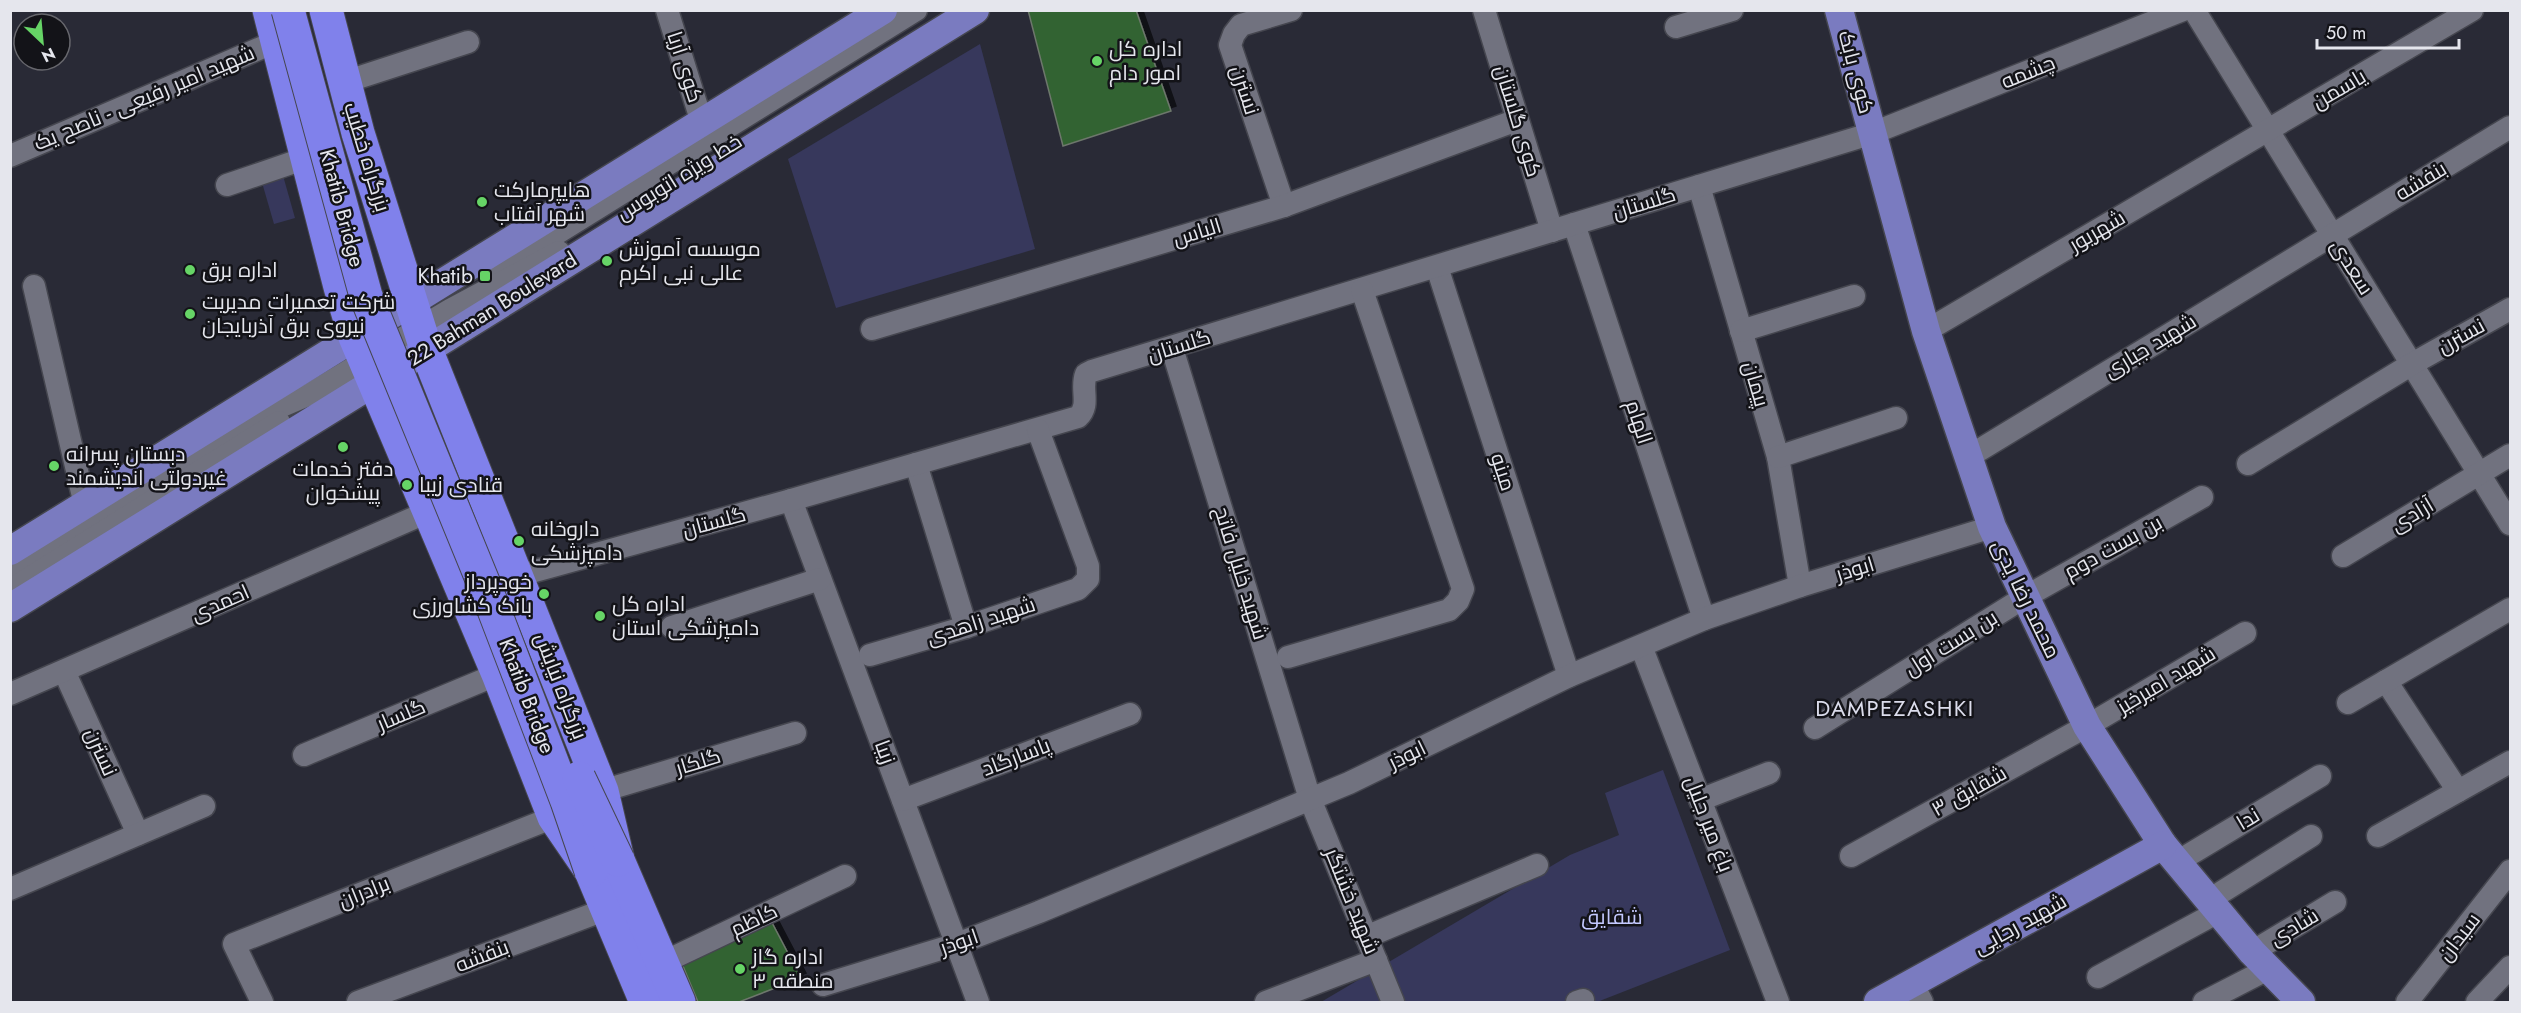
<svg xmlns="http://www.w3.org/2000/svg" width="2521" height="1013" font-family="Jost,Cairo,sans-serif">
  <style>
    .green { fill: #37385c }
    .building { fill: #326431; stroke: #6d776c; stroke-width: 1.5; filter: url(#shadow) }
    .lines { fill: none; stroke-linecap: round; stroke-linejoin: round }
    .minor-casing { stroke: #45464f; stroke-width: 25 }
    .major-casing { stroke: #45464f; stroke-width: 31 }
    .highway-casing { stroke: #45464f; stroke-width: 35 }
    .minor { stroke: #71727f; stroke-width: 22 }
    .major { stroke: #7a7bc0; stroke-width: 28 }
    .highway { stroke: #8081eb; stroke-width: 33 }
    .highway-bridge-casing { stroke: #45464f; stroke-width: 35; stroke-linecap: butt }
    .highway-bridge { stroke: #8081eb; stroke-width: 33 }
    .poi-dot { fill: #66d466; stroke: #131318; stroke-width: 2 }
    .labels { text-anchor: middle; stroke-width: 5; stroke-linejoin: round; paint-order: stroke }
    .poi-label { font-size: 21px; fill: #e5e6ed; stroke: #131318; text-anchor: start }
    .street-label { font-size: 21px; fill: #e5e6ed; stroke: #131318 }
    .park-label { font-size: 21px; fill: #c4c9ff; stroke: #131318 }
    .neighbourhood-label { font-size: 22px; letter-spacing: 1.5px; fill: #dbdceb; stroke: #131318 }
  </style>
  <defs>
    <filter id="shadow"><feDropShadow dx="5" dy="-5" stdDeviation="0" flood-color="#0009"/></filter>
  </defs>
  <rect width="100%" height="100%" fill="#292a36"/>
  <g class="green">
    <polygon points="980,44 1035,249 836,308 788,159"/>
    <polygon points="282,172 295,218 274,224 261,179"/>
    <polygon points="1663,770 1730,950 1597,1002 1321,1002 1570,855 1619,835 1605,793"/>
  </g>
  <g class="building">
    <polygon points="1028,10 1136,10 1171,111 1063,146"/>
    <polygon points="769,917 801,978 739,1002 698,1002 680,959"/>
  </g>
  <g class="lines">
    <g class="minor-casing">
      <g id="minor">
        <polyline points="667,10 702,123"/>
        <polyline points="1484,10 1552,231"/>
        <polyline points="2194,10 2510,524"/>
        <polyline points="1676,27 1732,10"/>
        <polyline points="345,82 468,42"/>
        <polyline points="10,156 277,41"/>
        <polyline points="227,185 306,158"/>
        <polyline points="1699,186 1778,457 1800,586"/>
        <polyline points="1284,206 1230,45 1234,34 1241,25 1291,10"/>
        <polyline points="1574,224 1704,619"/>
        <polyline points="1437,267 1569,676"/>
        <polyline points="501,271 530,250 916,10"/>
        <polyline points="34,286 85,505"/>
        <polyline points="872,329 1284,206 1517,120"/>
        <polyline points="1741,331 1854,296"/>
        <polyline points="1926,331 2472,10"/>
        <polyline points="1172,348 1310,799 1393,1002"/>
        <polyline points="1778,457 1896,418"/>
        <polyline points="1968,457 2510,127"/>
        <polyline points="916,464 966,627"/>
        <polyline points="2248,464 2412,364 2510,309"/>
        <polyline points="791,500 978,1002"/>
        <polyline points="2343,556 2510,455"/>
        <polyline points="10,570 266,413 310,394 450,310 559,252"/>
        <path d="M517,576L791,500L1078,417C1091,405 1080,389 1086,374L1092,371L1873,133L2183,10"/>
        <polyline points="10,590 279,422"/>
        <polyline points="672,627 820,579"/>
        <polyline points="1641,646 1778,1002"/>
        <polyline points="870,655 966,627 1078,589 1088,579 1088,566 1038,430"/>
        <polyline points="1288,657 1449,610 1458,601 1463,589 1362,290"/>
        <polyline points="64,671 138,834"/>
        <polyline points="2386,681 2458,791"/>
        <polyline points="10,694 430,511"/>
        <polyline points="2348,703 2510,609"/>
        <polyline points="1815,728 2025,597 2202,497"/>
        <polyline points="304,755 498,674"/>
        <polyline points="602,791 795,733"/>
        <polyline points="903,800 1130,714"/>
        <polyline points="1700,800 1769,773"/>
        <polyline points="2378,836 2510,762"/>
        <polyline points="1851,856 2087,726 2245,633"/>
        <polyline points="2177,862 2320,776"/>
        <polyline points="10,889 204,806"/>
        <polyline points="2209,900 2311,836"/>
        <polyline points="1366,937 1537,865"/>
        <polyline points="2252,952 2335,902"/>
        <polyline points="662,963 845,876"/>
        <polyline points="2098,977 2218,912"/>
        <polyline points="1912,983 1922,1002"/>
        <polyline points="823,985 957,944 1039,912 1349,783 1569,676 1704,619 1800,586 1992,527"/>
        <polyline points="262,1002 234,944 554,817"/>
        <polyline points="358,1002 607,909"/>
        <polyline points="1266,1002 1376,960"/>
        <polyline points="1577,1002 1583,1000"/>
        <polyline points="2204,1002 2268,969"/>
        <polyline points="2407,1002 2510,871"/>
        <polyline points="2477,1002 2510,967"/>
      </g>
    </g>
    <g class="major-casing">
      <g id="major">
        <polyline points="1839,10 1926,331 1992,527 2087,726 2163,845 2252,952 2301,1002"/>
        <polyline points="10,551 883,10"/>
        <polyline points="10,608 975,10"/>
        <polyline points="1878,1002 2163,845"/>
      </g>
    </g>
    <g class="highway-casing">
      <g id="highway">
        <polyline points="269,10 340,287 355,337 498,674 554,817 591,871 646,1002"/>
        <polyline points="326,10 358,133 426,349 602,791 618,860 679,1002"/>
      </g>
    </g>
    <use href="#minor" class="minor"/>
    <use href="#major" class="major"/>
    <use href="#highway" class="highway"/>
    <g class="highway-bridge-casing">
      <g id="highway-bridge">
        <polyline points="288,10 366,296 486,589 567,801 591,871"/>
        <polyline points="579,778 618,860"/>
      </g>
    </g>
    <use href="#highway-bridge" class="highway-bridge"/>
  </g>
  <g class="poi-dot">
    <circle cx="1097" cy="61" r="6"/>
    <circle cx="482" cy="202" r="6"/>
    <circle cx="607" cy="261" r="6"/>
    <circle cx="190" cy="270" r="6"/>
    <rect x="479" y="270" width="12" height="12" rx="3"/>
    <circle cx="190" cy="314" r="6"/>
    <circle cx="343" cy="447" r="6"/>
    <circle cx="54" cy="466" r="6"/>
    <circle cx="407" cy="485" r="6"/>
    <circle cx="519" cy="541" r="6"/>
    <circle cx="544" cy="594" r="6"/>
    <circle cx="600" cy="616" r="6"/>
    <circle cx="740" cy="969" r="6"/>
  </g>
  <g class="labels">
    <g class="poi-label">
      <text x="1109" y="56">اداره کل<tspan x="1109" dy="24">امور دام</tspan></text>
      <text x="494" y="197">هایپرمارکت<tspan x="494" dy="24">شهر آفتاب</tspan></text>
      <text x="619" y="256">موسسه آموزش<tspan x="619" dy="24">عالی نبی اکرم</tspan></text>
      <text x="202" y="277">اداره برق</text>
      <text x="473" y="283" text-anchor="end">Khatib</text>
      <text x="202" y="309">شرکت تعمیرات مدیریت<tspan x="202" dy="24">نیروی برق آذربایجان</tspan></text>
      <text x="66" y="461">دبستان پسرانه<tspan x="66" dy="24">غیردولتی اندیشمند</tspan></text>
      <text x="343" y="476" text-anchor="middle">دفتر خدمات<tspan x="343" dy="24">پیشخوان</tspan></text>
      <text x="419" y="492">قنادی زیبا</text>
      <text x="531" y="536">داروخانه<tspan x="531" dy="24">دامپزشکی</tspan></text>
      <text x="532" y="589" text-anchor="end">خودپرداز<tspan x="532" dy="24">بانک کشاورزی</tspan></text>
      <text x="612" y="611">اداره کل<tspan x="612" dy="24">دامپزشکی استان</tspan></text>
      <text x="752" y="964">اداره گاز<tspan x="752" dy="24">منطقه ۳</tspan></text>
    </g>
    <g class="street-label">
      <text transform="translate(685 67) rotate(72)" y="7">کوی آریا</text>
      <text transform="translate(1856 72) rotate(75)" y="7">کوی بابک</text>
      <text transform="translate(2028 72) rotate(-22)" y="7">چشمه</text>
      <text transform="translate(2339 89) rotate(-30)" y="7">یاسمن</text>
      <text transform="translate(1245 90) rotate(72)" y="7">نسترن</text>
      <text transform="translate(144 98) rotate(-23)" y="7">شهید امیر رفیعی - ناصح یک</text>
      <text transform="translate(1518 121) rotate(73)" y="7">کوی گلستان</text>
      <text transform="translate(367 157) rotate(73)" y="7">بزرگراه خطیب</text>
      <text transform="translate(679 177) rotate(-32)" y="7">خط ویژه اتوبوس</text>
      <text transform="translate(2421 181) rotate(-31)" y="7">بنفشه</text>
      <text transform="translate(1644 203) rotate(-17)" y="7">گلستان</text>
      <text transform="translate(342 208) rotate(75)" y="7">Khatib Bridge</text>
      <text transform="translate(2097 231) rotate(-30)" y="7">شهریور</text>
      <text transform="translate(1197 232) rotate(-17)" y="7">الیاس</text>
      <text transform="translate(2352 267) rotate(58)" y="7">سعدی</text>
      <text transform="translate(492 309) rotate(-32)" y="7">22 Bahman Boulevard</text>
      <text transform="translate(2461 336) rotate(-29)" y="7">نسترن</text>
      <text transform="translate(1179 346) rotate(-17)" y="7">گلستان</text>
      <text transform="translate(2150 346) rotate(-31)" y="7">شهید جباری</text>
      <text transform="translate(1756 384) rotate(74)" y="7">پیمان</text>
      <text transform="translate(1639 422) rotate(72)" y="7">الهام</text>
      <text transform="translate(1503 472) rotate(72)" y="7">مینو</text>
      <text transform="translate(2412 515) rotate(-31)" y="7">آزادی</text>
      <text transform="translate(714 522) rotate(-15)" y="7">گلستان</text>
      <text transform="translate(2113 547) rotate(-29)" y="7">بن بست دوم</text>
      <text transform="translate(1855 569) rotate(-17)" y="7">ابوذر</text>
      <text transform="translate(1241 573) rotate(73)" y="7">شهید خلیل فاتح</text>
      <text transform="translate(2026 599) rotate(64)" y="7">محمد رضا یدی</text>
      <text transform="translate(220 603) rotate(-24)" y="7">احمدی</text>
      <text transform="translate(981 621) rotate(-18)" y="7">شهید زاهدی</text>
      <text transform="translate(1951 643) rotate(-32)" y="7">بن بست اول</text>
      <text transform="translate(2166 680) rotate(-31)" y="7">شهید امیرخیز</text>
      <text transform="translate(561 686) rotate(69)" y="7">بزرگراه نیایش</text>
      <text transform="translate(527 696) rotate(69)" y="7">Khatib Bridge</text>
      <text transform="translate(401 715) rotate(-23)" y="7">گلسار</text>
      <text transform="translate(101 752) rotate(66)" y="7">نسترن</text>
      <text transform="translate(885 752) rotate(70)" y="7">زیبا</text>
      <text transform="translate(1407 755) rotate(-26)" y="7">ابوذر</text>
      <text transform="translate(1016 757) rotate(-21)" y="7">پاسارگاد</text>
      <text transform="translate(698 762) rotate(-17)" y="7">گلکار</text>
      <text transform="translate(1969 791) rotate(-29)" y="7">شقایق ۳</text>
      <text transform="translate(2248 819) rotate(-31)" y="7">ندا</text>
      <text transform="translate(1709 824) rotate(69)" y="7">باغ میر جلیل</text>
      <text transform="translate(364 892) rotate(-22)" y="7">برادران</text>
      <text transform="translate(1352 901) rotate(68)" y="7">شهید خشتگر</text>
      <text transform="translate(754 920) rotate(-25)" y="7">کاظم</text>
      <text transform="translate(2020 924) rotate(-29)" y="7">شهید رجایی</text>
      <text transform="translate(2294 927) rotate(-31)" y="7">شادی</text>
      <text transform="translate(2459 937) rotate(-52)" y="7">سیدان</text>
      <text transform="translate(959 942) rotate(-19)" y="7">ابوذر</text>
      <text transform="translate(482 956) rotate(-21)" y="7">بنفشه</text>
    </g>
    <g class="park-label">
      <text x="1612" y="924">شقایق</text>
    </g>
    <g class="neighbourhood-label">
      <text x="1895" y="716">DAMPEZASHKI</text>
    </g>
  </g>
  <rect width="2521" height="1013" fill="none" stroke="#e5e6ed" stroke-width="24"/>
  <g transform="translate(42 42) rotate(154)"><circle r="28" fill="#131318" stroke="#67676d" stroke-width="1.5"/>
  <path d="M0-4.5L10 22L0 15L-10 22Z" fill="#66d466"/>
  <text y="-9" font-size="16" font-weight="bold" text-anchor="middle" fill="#e5e6ed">N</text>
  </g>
  <path d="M2317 39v9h142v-9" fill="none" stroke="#e5e6ed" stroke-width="3"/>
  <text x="2326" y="39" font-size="18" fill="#e5e6ed" stroke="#131318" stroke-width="4.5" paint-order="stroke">50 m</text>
</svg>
